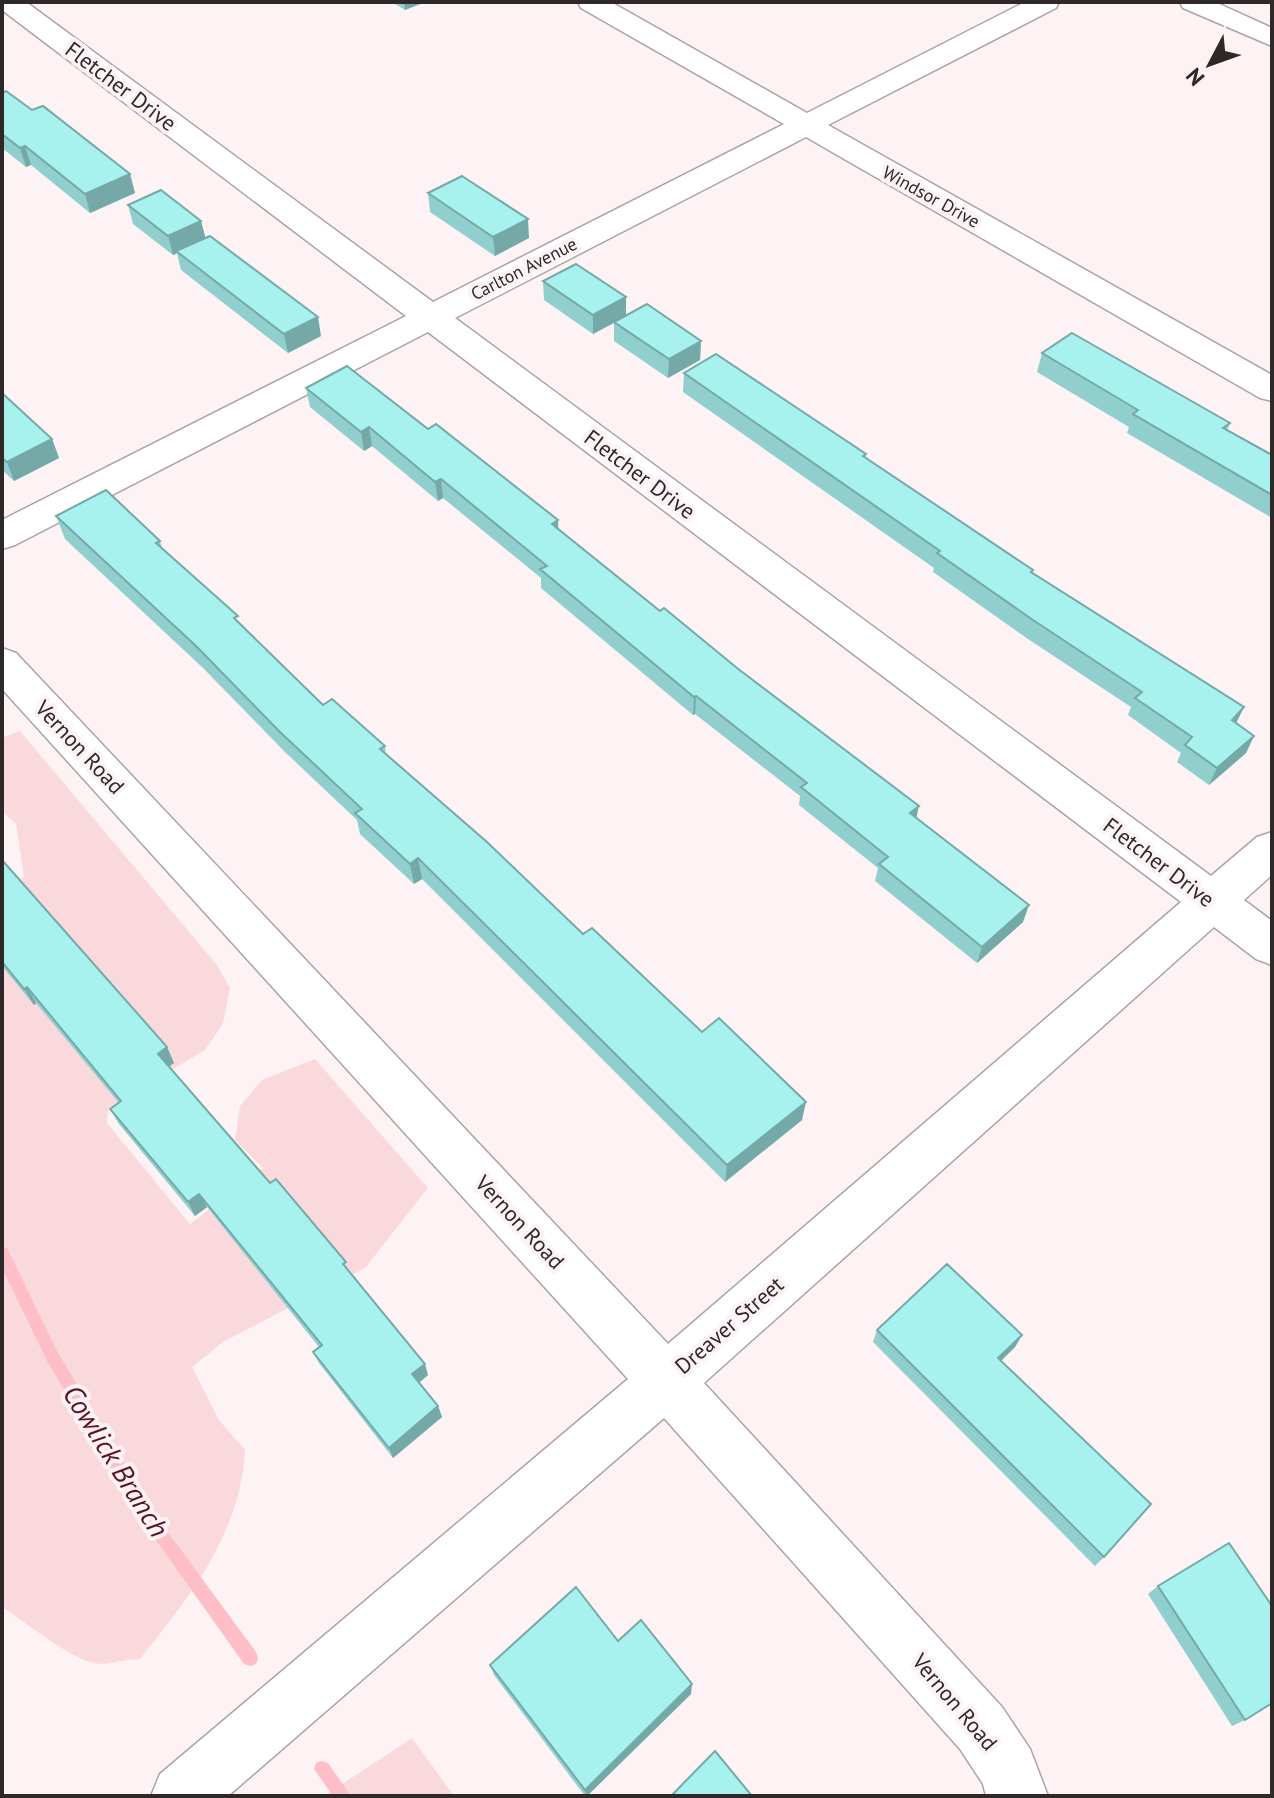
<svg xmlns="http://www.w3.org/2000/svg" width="1274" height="1798" font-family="'PT Sans',sans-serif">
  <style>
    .green { fill: #fad9dd }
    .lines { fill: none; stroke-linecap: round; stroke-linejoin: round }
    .stream { fill: #fdbec7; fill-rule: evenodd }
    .minor-casing { stroke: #b0a1a3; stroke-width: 3 }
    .minor { fill: #fff; fill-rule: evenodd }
    .wall { fill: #90cfcd }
    .shaded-wall { fill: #75a9a7 }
    .building { fill: #a7f1ee; stroke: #75a9a7; stroke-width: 2 }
    .labels { text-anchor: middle; stroke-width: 8; stroke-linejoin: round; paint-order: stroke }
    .far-street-label { font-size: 18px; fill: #2e2829; stroke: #fdf3f4 }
    .street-label { font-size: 22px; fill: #2e2829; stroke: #fdf3f4 }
    .near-water-label { font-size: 28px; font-style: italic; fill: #5b1427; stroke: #fdf3f4 }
  </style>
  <rect width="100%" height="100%" fill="#fdf3f4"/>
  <g class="green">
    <path d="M20,731L217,965L230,988L223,1024L205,1050L108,1108L107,1123L190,1224L263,1168L235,1140L240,1106L262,1080L315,1059L428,1188L365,1268L223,1342L192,1367L219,1420L245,1450C241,1533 189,1598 139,1660C125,1658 114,1664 101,1664C74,1663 26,1622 2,1607V890L24,877L16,824L2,811V738Z"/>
    <polygon points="412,1738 454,1796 324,1796"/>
  </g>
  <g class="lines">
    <g class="stream">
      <polygon points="2,1246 7,1248 57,1351 156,1516 256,1652 258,1658 256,1664 250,1666 244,1664 146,1526 47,1361 2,1268"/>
      <polygon points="322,1761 328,1763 351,1796 333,1796 314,1769 316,1763"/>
    </g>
    <g class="minor-casing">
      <g id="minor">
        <polygon points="2,2 26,2 433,302 784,124 581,8 578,2 611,2 807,113 1025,2 1059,2 1056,8 828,125 1272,375 1272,401 1260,398 806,137 455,318 1211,876 1257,837 1272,832 1272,875 1244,900 1272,921 1272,965 1256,959 1214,927 704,1383 1002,1707 1030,1749 1048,1796 986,1796 983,1784 960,1749 664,1418 228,1796 151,1796 160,1774 628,1379 2,689 2,648 16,653 668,1344 1181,902 428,332 15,545 2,549 2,520 406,316 2,10"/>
        <polygon points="1180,2 1215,2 1272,28 1272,46 1183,8"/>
      </g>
    </g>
    <use href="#minor" class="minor"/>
  </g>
  <g class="wall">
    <polygon points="392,2 425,2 405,10"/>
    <polygon points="2,93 32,110 130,174 135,193 90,213 31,165 26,167 2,148"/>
    <polygon points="428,193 529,238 495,256 430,212"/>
    <polygon points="128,205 201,221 205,238 321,336 288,353 181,270 177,253 173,255 133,224"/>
    <polygon points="543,281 626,297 626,315 701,341 700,360 668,378 614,341 614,323 593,334 544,300"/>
    <polygon points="1042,353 1230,423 1227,431 1272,455 1272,518 1127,433 1129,427 1037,372"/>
    <polygon points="684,373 866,454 866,458 1033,570 1032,573 1244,707 1236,723 1254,736 1246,753 1209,785 1177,762 1181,753 1128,715 1131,707 1028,639 933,572 934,568 683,392"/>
    <polygon points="306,388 558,529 916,818 1023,922 977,963 875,881 878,868 799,805 800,796 695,714 693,715 541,588 541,578 443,498 438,501 372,446 364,451 310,407"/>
    <polygon points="2,393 52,439 59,458 14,481 2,470"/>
    <polygon points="56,516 160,541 162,548 323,705 385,746 386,755 583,934 702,1032 802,1120 725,1182 422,879 414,884 360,834 357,820 286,753 203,668 65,539"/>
    <polygon points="2,860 167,1047 174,1063 169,1067 350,1273 428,1375 419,1383 438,1406 442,1417 393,1458 319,1363 313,1352 319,1347 207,1207 195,1216 119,1124 110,1109 119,1103 36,1003 34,1005 2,966"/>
    <polygon points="877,1330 1022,1335 1015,1347 1001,1360 1104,1557 1095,1566 873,1342"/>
    <polygon points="1158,1586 1245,1720 1232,1726 1148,1594"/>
    <polygon points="618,1641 691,1694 587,1796 585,1796 494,1675 490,1665"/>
  </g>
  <g class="shaded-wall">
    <polygon points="404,2 425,2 405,10"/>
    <polygon points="25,146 31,165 26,167 20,148"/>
    <polygon points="130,174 135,193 90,213 85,194"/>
    <polygon points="528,219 529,238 495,256 493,237"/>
    <polygon points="201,221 206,240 176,251 177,253 173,255 168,236"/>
    <polygon points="626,297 626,316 593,334 593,315"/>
    <polygon points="318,317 321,336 288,353 284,334"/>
    <polygon points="701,341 700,360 668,378 669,359"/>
    <polygon points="369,427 372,446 364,451 361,432"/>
    <polygon points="52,439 59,458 14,481 7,462"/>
    <polygon points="441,479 443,498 438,501 435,482"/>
    <polygon points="558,520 559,539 552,524"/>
    <polygon points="696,696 695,714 693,715 694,697"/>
    <polygon points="1244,707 1235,725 1232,720"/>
    <polygon points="1254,736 1246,753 1209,785 1217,768"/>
    <polygon points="919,806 915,824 910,813"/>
    <polygon points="418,858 422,879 414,884 410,864"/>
    <polygon points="1029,905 1023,922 977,963 982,947"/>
    <polygon points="27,987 36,1003 34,1005 24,989"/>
    <polygon points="167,1047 174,1063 165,1069 158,1054"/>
    <polygon points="806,1102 802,1120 725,1182 727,1165"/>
    <polygon points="199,1194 207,1207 195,1216 188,1202"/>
    <polygon points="1022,1335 1015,1347 992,1370 998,1358"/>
    <polygon points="425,1364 428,1375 416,1385 412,1374"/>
    <polygon points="438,1406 442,1417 393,1458 389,1448"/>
    <polygon points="692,1684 691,1694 587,1796 586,1796 585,1790"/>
  </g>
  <g class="building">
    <polygon points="6,91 32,110 43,106 130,174 85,194 25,146 20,148 2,134 2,93"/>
    <polygon points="462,176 528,219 493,237 428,193"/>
    <polygon points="161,190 201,221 168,236 128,205"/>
    <polygon points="210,236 318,317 284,334 176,251"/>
    <polygon points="576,264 626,297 593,315 543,281"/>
    <polygon points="647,304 701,341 669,359 614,322"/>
    <polygon points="1072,333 1230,423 1223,428 1272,455 1272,495 1133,414 1138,410 1042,353"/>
    <polygon points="716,354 866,454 863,456 1033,570 1031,572 1244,707 1232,720 1254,736 1217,768 1185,745 1192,737 1135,698 1142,692 1033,620 937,553 940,551 684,373"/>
    <polygon points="347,366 428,429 436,424 558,520 552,524 660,611 664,608 737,668 919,806 910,813 1029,905 982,947 879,864 888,857 801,787 807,783 696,696 694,697 540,569 547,566 441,479 435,482 369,427 361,432 306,388"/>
    <polygon points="2,393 52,439 7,462 2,458"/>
    <polygon points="106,490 160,541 156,543 238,616 234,618 323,705 332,699 385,746 380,749 487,842 583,934 592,928 702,1032 719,1018 806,1102 727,1165 418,858 410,864 355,813 362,809 280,732 196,646 56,516"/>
    <polygon points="2,860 167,1047 158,1054 270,1183 276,1179 346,1262 343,1264 425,1364 412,1374 438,1406 389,1448 313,1352 322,1345 199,1194 188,1202 110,1109 121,1101 27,987 24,989 2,962"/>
    <polygon points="947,1264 1022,1335 998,1358 1151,1504 1104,1557 877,1330"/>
    <polygon points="1229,1543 1272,1606 1272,1703 1245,1720 1158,1586"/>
    <polygon points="576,1587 618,1641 641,1620 692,1684 585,1790 490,1665"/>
    <polygon points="715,1751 752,1796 671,1796"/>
  </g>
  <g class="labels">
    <g class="far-street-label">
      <text transform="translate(931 197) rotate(29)" y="6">Windsor Drive</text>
      <text transform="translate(524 269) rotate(-27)" y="6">Carlton Avenue</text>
    </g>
    <g class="street-label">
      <text transform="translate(121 86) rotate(37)" y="8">Fletcher Drive</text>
      <text transform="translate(640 474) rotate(37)" y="8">Fletcher Drive</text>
      <text transform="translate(80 747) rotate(47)" y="8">Vernon Road</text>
      <text transform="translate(1159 862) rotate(37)" y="8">Fletcher Drive</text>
      <text transform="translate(520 1222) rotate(47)" y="8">Vernon Road</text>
      <text transform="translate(729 1325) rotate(-41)" y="8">Dreaver Street</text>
      <text transform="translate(955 1702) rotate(50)" y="8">Vernon Road</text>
    </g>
    <g class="near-water-label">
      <text transform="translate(116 1461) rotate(58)" y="10">Cowlick Branch</text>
    </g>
  </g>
  <rect width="1274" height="1798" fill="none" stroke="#2e2829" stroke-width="8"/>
  <g transform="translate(1210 64) rotate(229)" stroke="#fdf3f4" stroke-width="6" paint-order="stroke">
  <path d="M0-6L14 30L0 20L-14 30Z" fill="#2e2829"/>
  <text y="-12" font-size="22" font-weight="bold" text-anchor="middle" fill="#2e2829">N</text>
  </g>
</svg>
